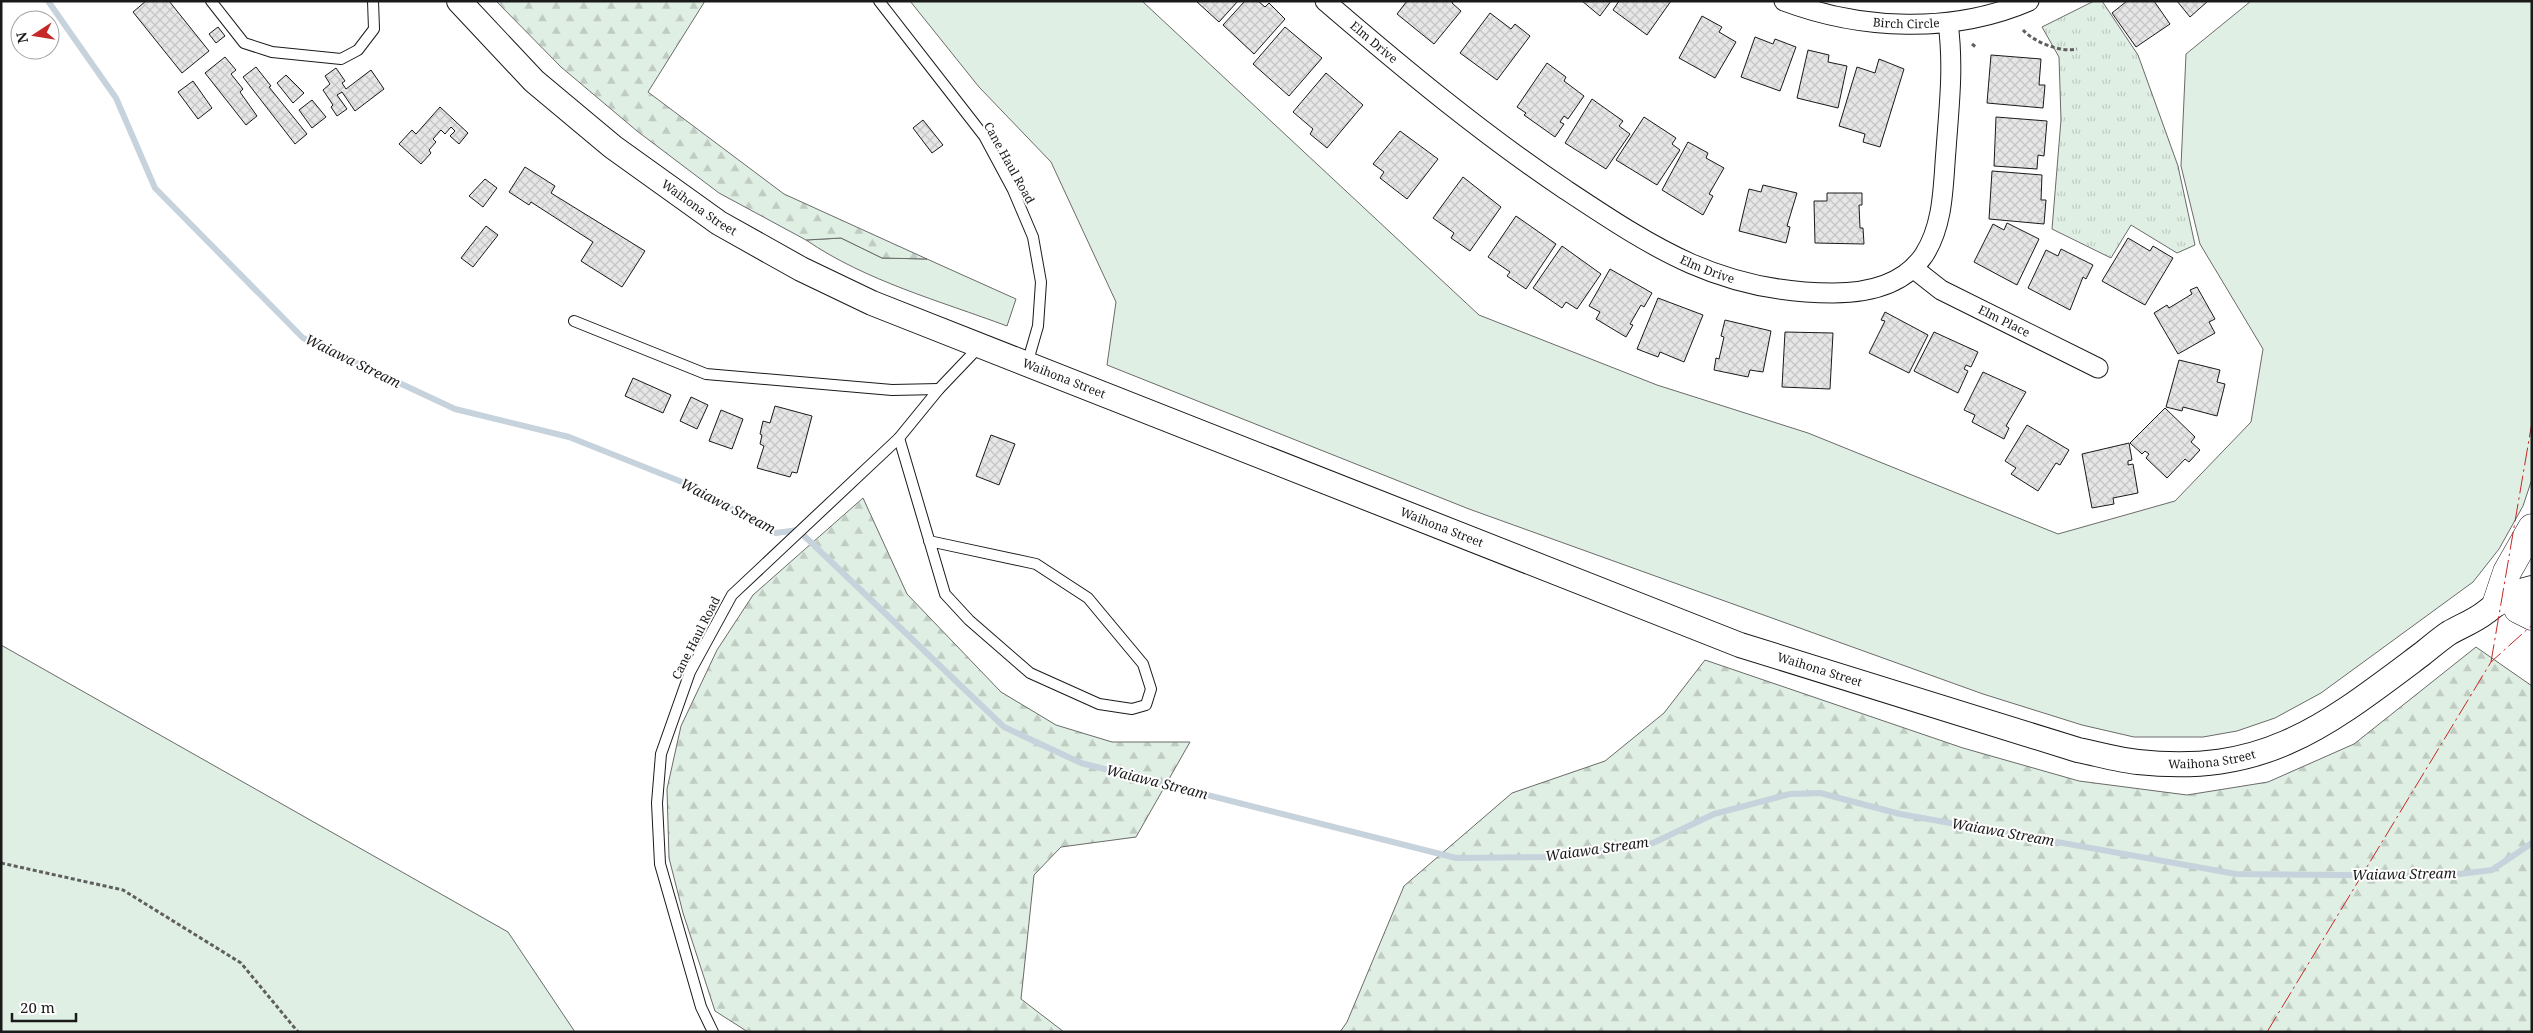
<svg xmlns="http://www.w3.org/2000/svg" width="2533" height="1033" font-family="'Noto Serif',serif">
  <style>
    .green { fill: #e0efe3; stroke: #6a6a6a }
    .forest { fill: url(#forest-firs); stroke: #6a6a6a }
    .park { fill: url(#park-tufts); stroke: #6a6a6a }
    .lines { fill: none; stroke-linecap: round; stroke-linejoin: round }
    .stream { stroke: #c6d2dc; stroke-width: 6 }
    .building { fill: url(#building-cross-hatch); stroke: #1a1a1a }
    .service-casing { stroke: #1a1a1a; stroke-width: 12 }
    .minor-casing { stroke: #1a1a1a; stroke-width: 21 }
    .tertiary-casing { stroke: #1a1a1a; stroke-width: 26 }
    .secondary-casing { stroke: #1a1a1a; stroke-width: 29 }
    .motorway-casing { stroke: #1a1a1a; stroke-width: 29 }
    .path { stroke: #5f5f5f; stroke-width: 3; stroke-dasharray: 4 2.5; stroke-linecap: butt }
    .service { stroke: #fff; stroke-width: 10 }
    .minor { stroke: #fff; stroke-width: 19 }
    .tertiary { stroke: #fff; stroke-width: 24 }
    .secondary { stroke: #fff; stroke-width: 28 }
    .motorway { stroke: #fff; stroke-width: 28 }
    .power { stroke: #c62828; stroke-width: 1; stroke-dasharray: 18 4 2.5 4; stroke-linecap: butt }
    .labels { text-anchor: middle; stroke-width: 4; stroke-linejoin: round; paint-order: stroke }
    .street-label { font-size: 12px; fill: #1a1a1a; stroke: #fff }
    .water-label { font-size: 14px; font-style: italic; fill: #1a1a1a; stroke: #fff }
  </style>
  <defs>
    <pattern id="forest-firs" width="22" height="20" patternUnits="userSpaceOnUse" patternTransform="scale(1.25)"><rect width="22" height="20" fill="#e0efe3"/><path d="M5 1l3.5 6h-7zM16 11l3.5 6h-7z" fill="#c0ccc2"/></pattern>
    <pattern id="park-tufts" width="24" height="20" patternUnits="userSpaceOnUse" patternTransform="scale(1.25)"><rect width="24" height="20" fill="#e0efe3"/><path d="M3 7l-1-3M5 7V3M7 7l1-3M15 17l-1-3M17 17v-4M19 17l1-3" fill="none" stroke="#c0ccc2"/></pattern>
    <pattern id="building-cross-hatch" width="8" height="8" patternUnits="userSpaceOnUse" patternTransform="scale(1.25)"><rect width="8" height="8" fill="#e6e6e6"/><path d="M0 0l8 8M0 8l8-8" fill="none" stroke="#c5c5c5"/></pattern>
  </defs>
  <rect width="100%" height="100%" fill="#fff"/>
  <g class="green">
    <polygon points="910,1 1142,1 1479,315 1657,385 1808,433 2058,534 2175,501 2251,422 2263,349 2200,244 2181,166 2186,54 2251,1 2532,1 2532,479 2523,506 2499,549 2473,582 2321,693 2275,718 2237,731 2203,737 2134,737 2082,725 1983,694 1469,509 1107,365 1116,302 1051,162 979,87"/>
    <path d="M841,238L882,258L927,259L1016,299L1007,326C940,301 866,281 806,240Z"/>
    <polygon points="1,645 508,932 575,1032 1,1032"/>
  </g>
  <g class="forest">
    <polygon points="496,1 705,1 648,92 784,194 927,259 882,258 841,238 806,240 719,193 637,131 561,67"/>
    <polygon points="863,498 907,594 1001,692 1056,725 1112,742 1190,742 1136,837 1061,847 1034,875 1021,999 1064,1032 748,1032 715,1011 683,913 669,858 667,789 681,726 717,650 753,595"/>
    <polygon points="2476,647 2532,686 2532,1032 1340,1032 1347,1022 1404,886 1512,793 1605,761 1664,713 1705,660 1963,748 2079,781 2187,795 2268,782 2354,744"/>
  </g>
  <polygon class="park" points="2094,1 2102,1 2138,55 2178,166 2195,245 2177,253 2131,225 2111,258 2052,229 2061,120 2059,57 2042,27"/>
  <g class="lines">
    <polyline class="stream" points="48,1 116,98 155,188 303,338 455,409 569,437 687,484 776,533 798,530 1004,727 1081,763 1456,858 1558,857 1653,843 1714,814 1790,794 1820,793 1900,814 2236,874 2444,876 2492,870 2532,843"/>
  </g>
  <g class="building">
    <polygon points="146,1 169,1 209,51 182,73 133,12"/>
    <polygon points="1196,1 1238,1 1219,22"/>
    <polygon points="1245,1 1258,1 1265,7 1269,3 1285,19 1254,54 1223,25"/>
    <polygon points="1407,1 1453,1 1452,3 1461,11 1434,44 1397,14"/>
    <polygon points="1582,1 1611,1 1600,16"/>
    <polygon points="1619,1 1671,1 1647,35 1613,10"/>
    <polygon points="2127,1 2154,1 2170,24 2136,47 2112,13"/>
    <polygon points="2177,1 2208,1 2190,17"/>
    <polygon points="1490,13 1511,29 1515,24 1530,36 1497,80 1460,53"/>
    <polygon points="1702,16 1722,27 1719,32 1736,42 1715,78 1679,58"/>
    <polygon points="218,27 225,36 216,43 209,34"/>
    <polygon points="1285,27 1322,58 1289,96 1253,64"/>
    <polygon points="1755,37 1773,44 1775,39 1796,47 1780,91 1741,77"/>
    <polygon points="1808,50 1829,55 1828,62 1847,66 1838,108 1797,98"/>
    <polygon points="1991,55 2041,59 2039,85 2045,85 2043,108 1987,103"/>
    <polygon points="225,57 236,70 231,74 243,89 240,92 257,116 246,125 205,73"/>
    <polygon points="1879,59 1904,69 1880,147 1863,142 1865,134 1839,126 1857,67 1875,73"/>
    <polygon points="1547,63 1566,77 1564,81 1584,96 1568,119 1564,116 1560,122 1564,124 1555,137 1524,115 1526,113 1517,107"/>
    <polygon points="256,67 271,86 269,87 307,134 295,144 243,77"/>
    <polygon points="336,68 345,81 342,83 346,89 371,70 384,89 355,111 342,92 337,95 347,109 337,116 331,107 333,105 323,90 330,84 325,76"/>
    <polygon points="1326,73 1363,105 1327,148 1310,134 1313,129 1293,112"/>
    <polygon points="286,75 304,93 293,103 277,83"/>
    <polygon points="193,81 212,108 198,119 178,92"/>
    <polygon points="1592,99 1623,121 1619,126 1630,134 1606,169 1565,143"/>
    <polygon points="312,100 326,117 312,128 299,110"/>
    <polygon points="440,107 468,133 459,144 450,136 455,131 451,127 445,134 441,130 433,139 436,142 429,150 431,153 421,164 399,144 412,130 416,134"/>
    <polygon points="1644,117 1676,138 1672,144 1680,150 1657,185 1616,160"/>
    <polygon points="1996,117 2047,121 2044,156 2038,155 2037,169 1994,166"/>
    <polygon points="923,120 943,145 932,153 913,128"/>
    <polygon points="1400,131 1438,159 1407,199 1380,178 1384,172 1373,164"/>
    <polygon points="1688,142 1708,153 1706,158 1724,168 1709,194 1713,196 1703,215 1662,190"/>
    <polygon points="525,167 555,186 551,193 645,251 622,287 581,261 593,242 531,202 529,205 509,192"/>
    <polygon points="1992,171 2042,175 2041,200 2046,200 2044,224 1989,219"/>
    <polygon points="1463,177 1501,207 1470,251 1451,238 1454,233 1433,218"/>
    <polygon points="485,179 497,188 483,207 469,196"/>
    <polygon points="1763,185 1797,193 1787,226 1790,227 1786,243 1739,231 1749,189 1761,192"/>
    <polygon points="1827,193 1862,193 1862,205 1859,205 1860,228 1863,228 1864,244 1815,243 1814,201 1827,201"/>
    <polygon points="1516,216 1556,244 1526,289 1507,276 1510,272 1488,257"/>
    <polygon points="2007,223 2039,239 2017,285 1974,262 1993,224 2004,230"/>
    <polygon points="486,226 498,235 473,267 461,258"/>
    <polygon points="2128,238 2150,251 2153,246 2173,258 2145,305 2102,281"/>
    <polygon points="1562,246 1601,274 1577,309 1566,302 1562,308 1533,288"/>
    <polygon points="2061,249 2093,265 2086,279 2083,277 2070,310 2028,288 2046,250 2058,256"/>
    <polygon points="1610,269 1652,293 1644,307 1641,305 1630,324 1633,325 1626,337 1596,319 1600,312 1589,306"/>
    <polygon points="2197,287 2215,319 2209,322 2215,333 2178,354 2154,313 2167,305 2169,308 2192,294 2190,290"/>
    <polygon points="1658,298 1703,315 1684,362 1660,352 1658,357 1637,349"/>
    <polygon points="1885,312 1928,335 1909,373 1869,353 1885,321 1881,320"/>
    <polygon points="1725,320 1771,331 1763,372 1750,370 1748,377 1714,370 1716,358 1719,359 1724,337 1721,336"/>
    <polygon points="1785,332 1833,333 1830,389 1782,387"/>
    <polygon points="1934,332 1978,352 1971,367 1966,365 1964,369 1968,371 1958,393 1914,371"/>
    <polygon points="2179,360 2220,370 2217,382 2225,384 2217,416 2183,407 2182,411 2166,407"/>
    <polygon points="1983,372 2026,392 2006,426 2009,428 2004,439 1972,422 1975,415 1964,410"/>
    <polygon points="633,378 671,395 663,413 625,396"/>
    <polygon points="691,397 708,405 697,429 680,421"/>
    <polygon points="775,406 812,416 797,473 792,472 790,477 757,468 764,446 760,444 762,435 760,434 763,421 770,423"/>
    <polygon points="2165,408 2195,437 2191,442 2200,450 2189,462 2185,459 2167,478 2146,458 2149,454 2145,451 2142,454 2130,443"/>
    <polygon points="721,410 743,419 732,449 709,441"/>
    <polygon points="2027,425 2069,450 2060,465 2056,463 2038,491 2011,474 2016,468 2005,461"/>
    <polygon points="991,435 1015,444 999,485 976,476"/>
    <polygon points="2129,443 2132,460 2128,461 2128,465 2133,464 2138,493 2113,498 2114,504 2092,508 2082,454"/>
  </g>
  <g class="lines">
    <g class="service-casing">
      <g id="service">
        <polyline points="211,1 244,43 272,52 341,59 358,50 374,29 373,1"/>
        <polyline points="879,1 984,136 1013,190 1033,237 1041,282 1038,326 1027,364"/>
        <polyline points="574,321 706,374 892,390 939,389"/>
        <polyline points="899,438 945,594 969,620 1030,673 1099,704 1132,709 1146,705 1151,689 1143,664 1088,598 1036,564 929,541"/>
        <polyline points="713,1032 701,1007 660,864 657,803 661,754 690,672 732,595 899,438 939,389 980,346"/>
      </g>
    </g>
    <g class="minor-casing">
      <g id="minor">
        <path id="s1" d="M1325,1C1403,68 1481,133 1566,190C1655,249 1721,293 1833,293C1867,293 1904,285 1924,255C1944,224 1943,185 1946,150C1949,107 1954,67 1948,23"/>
        <path id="s2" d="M1784,1C1861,30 1953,34 2029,1"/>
        <path id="s3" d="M1913,268L1941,290L2098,368"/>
      </g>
    </g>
    <g class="tertiary-casing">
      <g id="tertiary">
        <path id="s4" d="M459,1L534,81L613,147L719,223L801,269L872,303L1740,645L2078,750C2098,754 2118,760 2138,762C2265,776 2326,726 2422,654C2431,647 2440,639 2449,633C2461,626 2475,621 2486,612C2504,598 2508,594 2532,588"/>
      </g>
    </g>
    <g class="secondary-casing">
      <polyline id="secondary" points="2497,602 2507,572 2532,528"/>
    </g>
    <g class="motorway-casing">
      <polyline id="motorway" points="2518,609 2532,616"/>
    </g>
    <g class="path">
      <path d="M2023,30C2034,42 2061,53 2077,49"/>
      <polyline points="1972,44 1977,48"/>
      <polyline points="1,863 123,890 241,963 298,1032"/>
    </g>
    <use href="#service" class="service"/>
    <use href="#minor" class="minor"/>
    <use href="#tertiary" class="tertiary"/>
    <use href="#secondary" class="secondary"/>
    <use href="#motorway" class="motorway"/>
    <g class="power">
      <polyline points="2491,662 2532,422"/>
      <polyline points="2267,1032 2491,662 2532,625"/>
    </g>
  </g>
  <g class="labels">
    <g class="street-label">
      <text dy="4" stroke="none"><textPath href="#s2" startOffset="125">Birch Circle</textPath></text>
      <text dy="4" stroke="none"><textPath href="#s1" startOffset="64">Elm Drive</textPath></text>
      <text transform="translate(1009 163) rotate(61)" y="4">Cane Haul Road</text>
      <text dy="4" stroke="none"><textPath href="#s4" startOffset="318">Waihona Street</textPath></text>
      <text dy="4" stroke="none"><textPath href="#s1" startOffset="469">Elm Drive</textPath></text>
      <text dy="4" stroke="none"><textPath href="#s3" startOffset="106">Elm Place</textPath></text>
      <text dy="4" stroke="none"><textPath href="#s4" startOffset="722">Waihona Street</textPath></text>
      <text dy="4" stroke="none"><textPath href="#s4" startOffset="1128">Waihona Street</textPath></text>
      <text transform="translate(696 638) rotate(-63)" y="4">Cane Haul Road</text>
      <text dy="4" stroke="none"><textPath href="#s4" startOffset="1532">Waihona Street</textPath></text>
      <text dy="4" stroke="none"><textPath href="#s4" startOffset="1938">Waihona Street</textPath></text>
    </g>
    <g class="water-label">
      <text transform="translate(353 361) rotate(26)" y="5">Waiawa Stream</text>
      <text transform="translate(728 506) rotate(27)" y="5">Waiawa Stream</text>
      <text transform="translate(1157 782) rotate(14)" y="5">Waiawa Stream</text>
      <text transform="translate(2003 832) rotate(10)" y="5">Waiawa Stream</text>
      <text transform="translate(1597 849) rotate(-8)" y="5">Waiawa Stream</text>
      <text transform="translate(2404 874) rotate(-1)" y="5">Waiawa Stream</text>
    </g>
  </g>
  <rect width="2533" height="1033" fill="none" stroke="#1a1a1a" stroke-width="5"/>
  <g transform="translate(35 35) rotate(258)"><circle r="24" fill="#ffffff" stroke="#a3a3a3"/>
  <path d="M0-4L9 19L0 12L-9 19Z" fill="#c62828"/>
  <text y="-8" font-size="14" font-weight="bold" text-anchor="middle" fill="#1a1a1a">N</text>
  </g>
  <path d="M12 1013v8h64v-8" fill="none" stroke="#1a1a1a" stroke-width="2.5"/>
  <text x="20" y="1013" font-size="15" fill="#1a1a1a" stroke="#ffffff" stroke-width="4" paint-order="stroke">20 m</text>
</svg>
